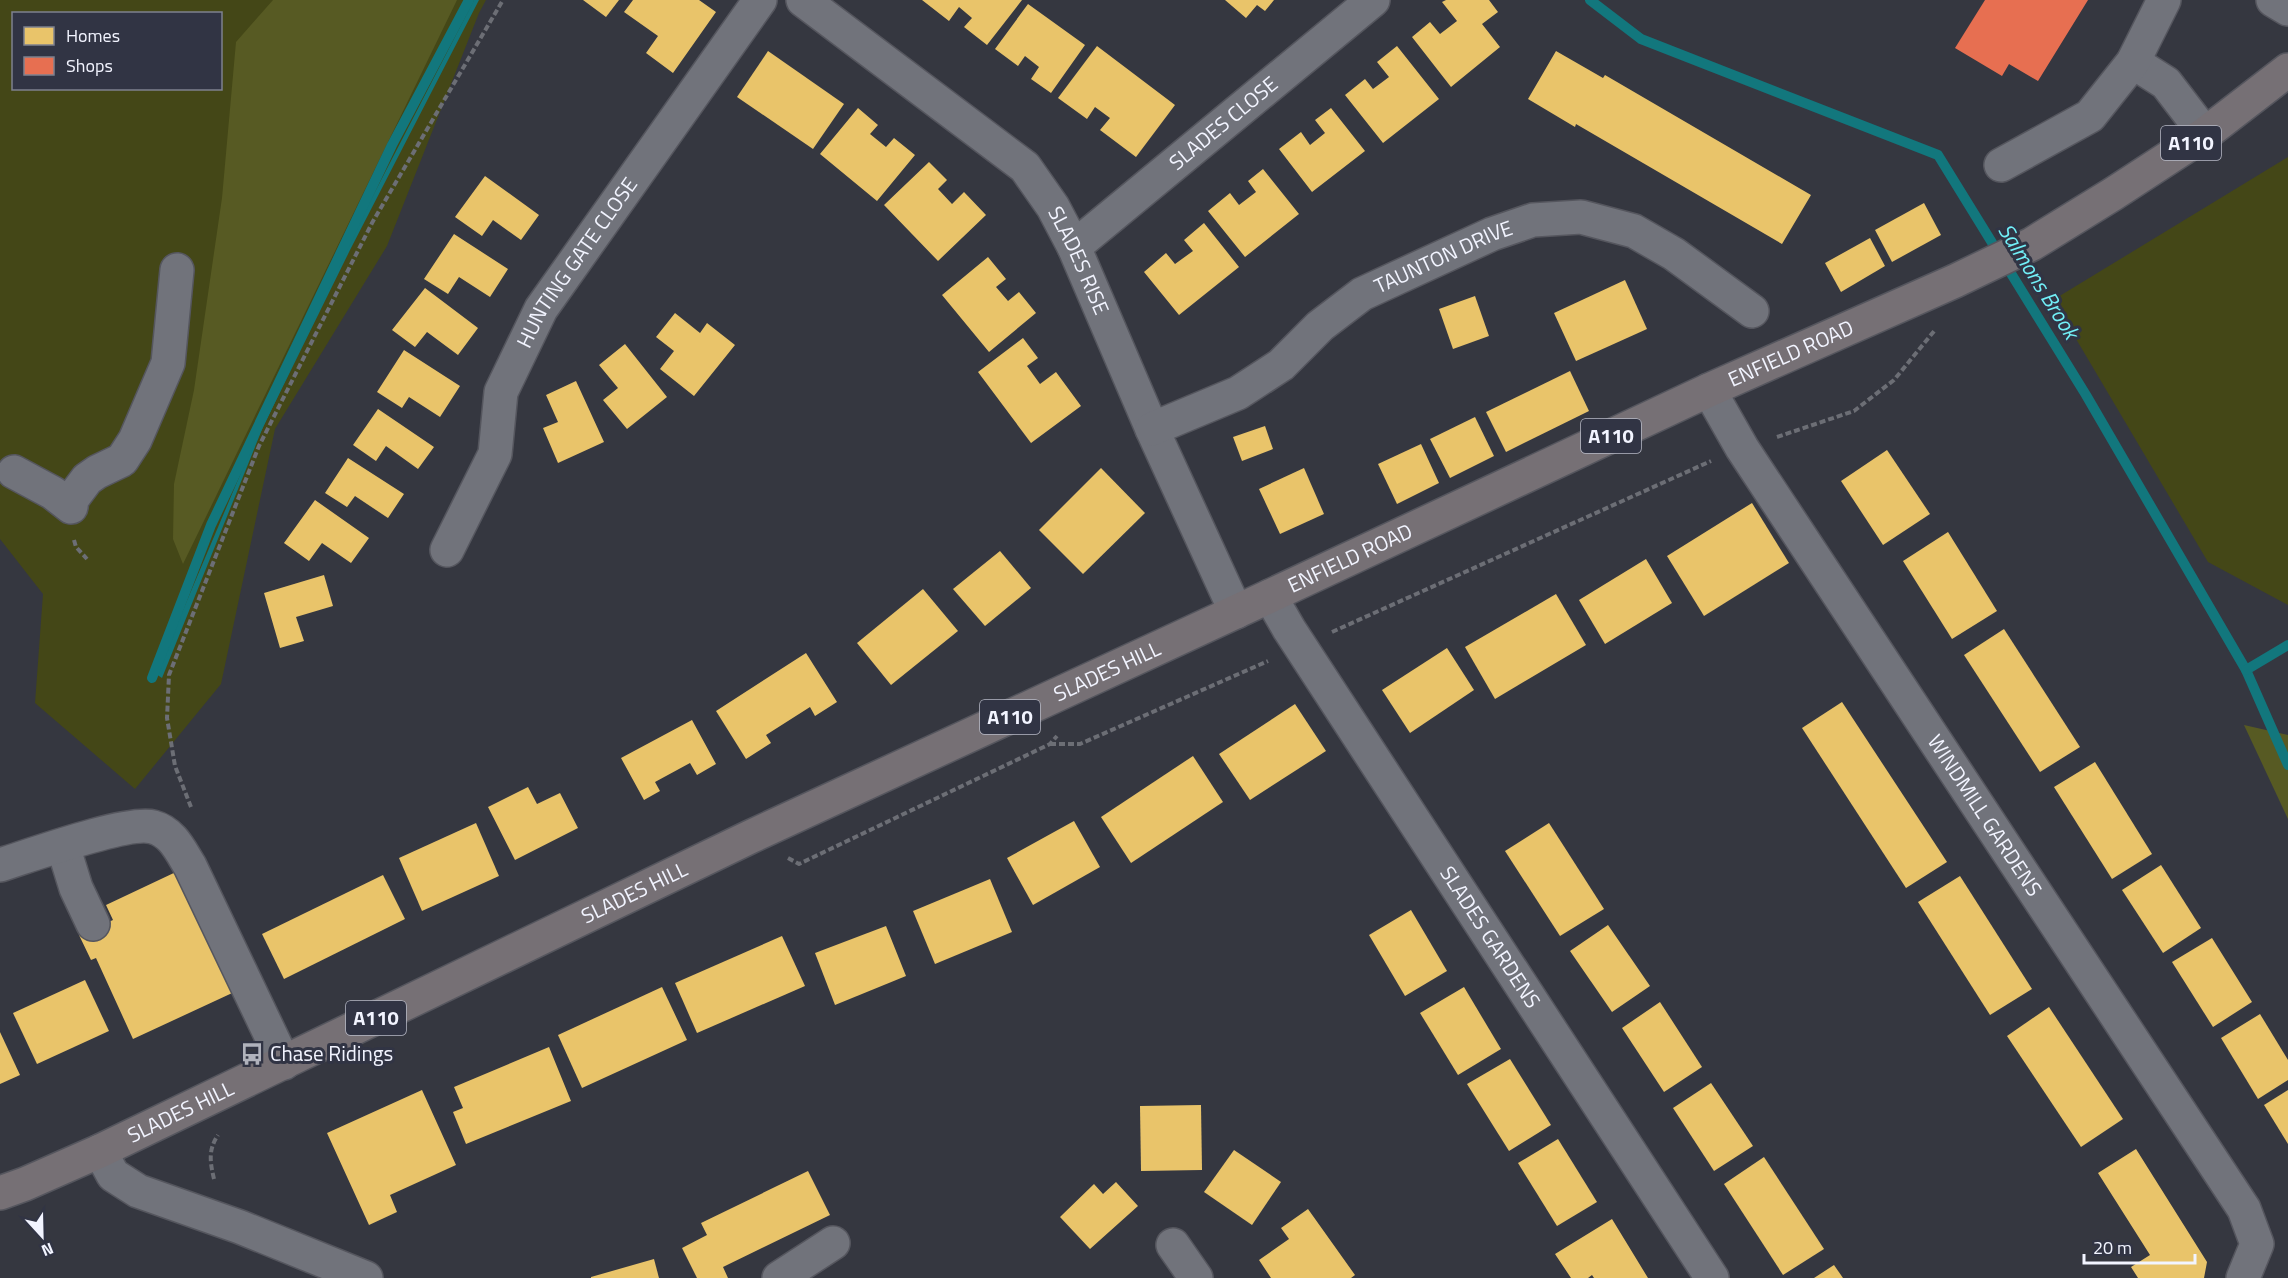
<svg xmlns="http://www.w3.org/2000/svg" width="2288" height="1278" font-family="'Titillium Web',sans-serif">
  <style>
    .green { fill: #444717; fill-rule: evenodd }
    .forest { fill: #575a23 }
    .water { fill: #12777d }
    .homes { fill: #e9c46a }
    .shops { fill: #e76f51 }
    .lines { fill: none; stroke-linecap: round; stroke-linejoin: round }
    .stream { stroke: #12777d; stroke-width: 10 }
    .minor-casing { stroke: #55565e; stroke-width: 36 }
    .major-casing { stroke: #55565e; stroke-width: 36 }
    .path { stroke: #6c6e75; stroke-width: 4; stroke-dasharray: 6 3; stroke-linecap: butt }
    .minor { stroke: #71737b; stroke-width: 33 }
    .major { stroke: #767075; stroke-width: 33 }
    .labels { text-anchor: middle; stroke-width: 6; stroke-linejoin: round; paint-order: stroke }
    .shield { fill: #313444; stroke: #b8bac7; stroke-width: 1.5 }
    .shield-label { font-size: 20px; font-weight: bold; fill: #f2f4ff }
    .street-label { font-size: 21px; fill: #f2f4ff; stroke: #313444 }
    .poi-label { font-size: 21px; fill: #f2f4ff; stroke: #313444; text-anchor: start }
    .water-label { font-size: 22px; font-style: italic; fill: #72f0f8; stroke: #313444 }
  </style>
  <rect width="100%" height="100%" fill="#353740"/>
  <g class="green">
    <path d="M0,0H486L479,13L387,246L275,429L221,684L135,789L35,703L43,594L0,539ZM14,14H220V88H14Z"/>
    <polygon points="2288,157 2288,605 2208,562 2053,300"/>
  </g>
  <g class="forest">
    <polygon points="273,0 457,0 183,564 173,539 174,484 194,390 222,198 236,42"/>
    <polygon points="2244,725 2288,735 2288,819"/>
  </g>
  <polygon class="water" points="474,0 479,0 350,250 263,427 162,678 156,674 251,449 346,248"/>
  <g class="homes">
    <polygon points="583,0 619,0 606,17"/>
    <polygon points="633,0 699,0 716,12 673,73 646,53 658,36 624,12"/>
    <polygon points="922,0 1022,0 987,45 964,27 972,18 959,7 949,21"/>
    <polygon points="1225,0 1274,0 1265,11 1257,5 1246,18"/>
    <polygon points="1446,0 1489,0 1498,12 1482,24 1500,47 1451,87 1412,37 1430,22 1440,34 1457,21 1442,2"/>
    <polygon points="1028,4 1085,45 1051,93 1031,79 1039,67 1025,56 1018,66 995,49"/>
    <polygon points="1097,46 1175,105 1136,157 1100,130 1110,118 1095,107 1087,119 1058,98"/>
    <polygon points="1397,46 1439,99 1383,143 1345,95 1365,79 1373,89 1389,77 1377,62"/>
    <polygon points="768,51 844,104 813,149 737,97"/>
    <polygon points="1556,51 1603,78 1605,75 1811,195 1782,244 1576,124 1575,127 1528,99"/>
    <polygon points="858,108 878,125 870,134 886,147 894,138 915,155 877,201 820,154"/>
    <polygon points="1331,108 1365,151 1312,192 1279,149 1301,132 1310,145 1325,133 1315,120"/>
    <polygon points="929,162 947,180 938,189 952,204 964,192 986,215 938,261 884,205"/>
    <polygon points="1263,169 1299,214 1245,257 1208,211 1230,193 1239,205 1256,192 1248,181"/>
    <polygon points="485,176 539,215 521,240 493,220 482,236 455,217"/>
    <polygon points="1924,203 1941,235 1892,262 1875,230"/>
    <polygon points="1204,223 1239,267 1179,315 1144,272 1166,253 1175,264 1193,251 1184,240"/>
    <polygon points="454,234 508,269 490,297 459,277 448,294 424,279"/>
    <polygon points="1870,238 1885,266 1841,292 1825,263"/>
    <polygon points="988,257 1006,279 996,287 1008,301 1019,292 1036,313 989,352 942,295"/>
    <polygon points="1625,280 1647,329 1576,361 1554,313"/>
    <polygon points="425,288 478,328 458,355 427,332 415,347 392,330"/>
    <polygon points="1475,296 1489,336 1453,349 1439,309"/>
    <polygon points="675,313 700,333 707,323 735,345 694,396 660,369 674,351 656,337"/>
    <polygon points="1023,338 1038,358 1027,366 1040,384 1056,372 1081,406 1031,443 978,372"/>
    <polygon points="625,344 667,397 627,429 603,400 618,388 599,365"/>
    <polygon points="404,350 460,386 440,417 409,397 402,408 377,392"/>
    <polygon points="1570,371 1589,411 1506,452 1486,412"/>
    <polygon points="576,381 604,442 558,463 543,428 558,422 546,395"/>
    <polygon points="378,409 434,447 418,469 386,446 376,461 353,445"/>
    <polygon points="1475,417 1494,456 1450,478 1430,439"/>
    <polygon points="1265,426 1273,449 1242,461 1233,437"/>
    <polygon points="1421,444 1439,483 1397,504 1378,464"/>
    <polygon points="1887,450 1930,514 1883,545 1841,481"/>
    <polygon points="348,458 404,494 388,518 355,496 347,507 325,493"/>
    <polygon points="1101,468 1145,513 1083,574 1039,530"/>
    <polygon points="1304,468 1324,514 1280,534 1259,489"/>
    <polygon points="315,500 369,538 351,563 322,543 309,561 284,543"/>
    <polygon points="1752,503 1789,563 1704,616 1667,556"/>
    <polygon points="1948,532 1997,611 1952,639 1903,561"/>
    <polygon points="1000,551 1031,588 985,626 953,589"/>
    <polygon points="1646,559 1672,603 1605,644 1579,600"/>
    <polygon points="324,575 333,606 296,617 304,641 280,648 264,593"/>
    <polygon points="923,589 958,631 891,685 857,643"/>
    <polygon points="1556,594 1586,645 1495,699 1465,647"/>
    <polygon points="2004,629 2080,747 2040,772 1964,655"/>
    <polygon points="1447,648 1474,690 1410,733 1382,690"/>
    <polygon points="806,653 837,702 815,716 810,707 766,735 771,743 746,759 716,711"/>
    <polygon points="1842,702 1947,862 1906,888 1802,728"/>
    <polygon points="1295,704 1326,751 1250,800 1219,754"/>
    <polygon points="692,720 716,764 697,775 690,763 655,782 660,791 644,800 621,758"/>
    <polygon points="1193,756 1223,802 1131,863 1101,817"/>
    <polygon points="2095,762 2152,854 2112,879 2054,787"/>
    <polygon points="528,787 537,804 560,793 578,828 515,860 488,807"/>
    <polygon points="1074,821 1100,867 1033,905 1007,858"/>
    <polygon points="476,823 499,876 422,911 399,858"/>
    <polygon points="1549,823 1604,909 1560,936 1505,851"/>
    <polygon points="2161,865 2201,928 2163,953 2122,890"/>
    <polygon points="178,871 243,988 133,1039 96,958 91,960 79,935 113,920 106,905"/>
    <polygon points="383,875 405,919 284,979 262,934"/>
    <polygon points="1960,876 2032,989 1990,1015 1918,902"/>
    <polygon points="990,879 1012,932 935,964 913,911"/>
    <polygon points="1411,910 1447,971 1405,996 1369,935"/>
    <polygon points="1608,925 1650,986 1612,1012 1570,951"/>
    <polygon points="886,926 906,976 835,1005 815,953"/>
    <polygon points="782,936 805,986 697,1033 675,983"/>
    <polygon points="2212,938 2252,1002 2213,1027 2172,962"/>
    <polygon points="85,980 109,1031 37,1064 13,1013"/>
    <polygon points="662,987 687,1040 582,1088 558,1035"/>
    <polygon points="1464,987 1501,1049 1458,1075 1420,1013"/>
    <polygon points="1660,1002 1702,1067 1664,1092 1622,1028"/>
    <polygon points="2049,1007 2123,1119 2081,1147 2007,1036"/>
    <polygon points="2260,1014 2288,1060 2288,1080 2258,1099 2221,1038"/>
    <polygon points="0,1032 20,1075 0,1084"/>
    <polygon points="549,1047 571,1101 466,1144 453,1112 463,1108 454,1087"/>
    <polygon points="1510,1059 1551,1125 1509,1151 1467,1084"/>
    <polygon points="1711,1083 1753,1146 1714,1171 1673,1108"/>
    <polygon points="422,1090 456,1165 390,1195 397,1212 369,1225 327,1133"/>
    <polygon points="2288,1090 2288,1144 2264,1105"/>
    <polygon points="1201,1105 1202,1170 1141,1171 1140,1106"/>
    <polygon points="1558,1139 1597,1202 1557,1226 1518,1163"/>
    <polygon points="2136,1149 2207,1262 2204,1278 2138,1278 2131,1267 2150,1255 2098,1173"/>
    <polygon points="1234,1150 1281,1182 1252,1225 1204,1192"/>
    <polygon points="1764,1157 1824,1249 1783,1275 1724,1184"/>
    <polygon points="808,1171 830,1215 723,1267 728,1278 697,1278 682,1248 707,1235 701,1223"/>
    <polygon points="1116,1182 1138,1206 1090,1249 1060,1217 1094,1184 1103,1194"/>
    <polygon points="1308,1209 1355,1275 1351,1278 1271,1278 1259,1260 1289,1239 1281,1228"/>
    <polygon points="1612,1219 1648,1278 1594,1278 1592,1275 1588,1278 1571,1278 1555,1254"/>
    <polygon points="654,1259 659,1278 591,1278 591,1277"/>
    <polygon points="1834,1265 1843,1278 1814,1278"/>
  </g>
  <polygon class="shops" points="1985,0 2088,0 2038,81 2009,64 2002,76 1955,48"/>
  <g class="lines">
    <g class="stream">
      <polyline points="1590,0 1641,39 1938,155 2086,395 2246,670 2288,765"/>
      <polyline points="2246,670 2288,645"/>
      <polyline points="152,678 211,525 392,145 469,0"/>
    </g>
    <g class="minor-casing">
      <g id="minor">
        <path id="s1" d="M803,0L1025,167L1053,207L1074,247L1152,429L1236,612"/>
        <polyline points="2273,0 2288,9"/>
        <polyline points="2133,62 2166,83 2205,134"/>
        <polyline points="2001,165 2090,116 2133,62 2164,0"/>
        <path id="s2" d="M1074,247L1373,0"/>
        <path id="s3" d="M1709,390L1742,448L2244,1209L2257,1244L2243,1278"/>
        <path id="s4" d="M1152,429L1238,393L1281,365L1320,326L1362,294L1492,234L1533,220L1581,217L1634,231L1674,254L1752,311"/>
        <polyline points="14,472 53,493 71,507 72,499 87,479 97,472 122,460 135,440 168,363 177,270"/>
        <path id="s5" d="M447,550L495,454L501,392L541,309L760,0"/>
        <path id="s6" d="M1270,596L1289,629L1712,1278"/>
        <polyline points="63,846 76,888 93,924"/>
        <path d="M0,865C29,856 128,820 153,827C172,832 180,850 190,866L284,1063"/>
        <polyline points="100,1151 113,1175 138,1191 240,1227 366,1278"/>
        <polyline points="1173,1245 1196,1278"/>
        <polyline points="779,1278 833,1243"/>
      </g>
    </g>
    <g class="major-casing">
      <g id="major">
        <path id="s7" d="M0,1193L25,1184L100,1151L750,837L1270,596L1709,390L1955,281L2032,244L2113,194L2205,134L2288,70"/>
      </g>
    </g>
    <g class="path">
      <polyline points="1777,437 1854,411 1894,380 1935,330"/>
      <polyline points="74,540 76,547 87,559"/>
      <polyline points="1332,632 1711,461"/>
      <polyline points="1050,744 1080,744 1268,661"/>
      <polyline points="191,807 175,766 167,718 169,675 259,446 372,223 503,0"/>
      <polyline points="788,858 799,864 1050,744 1057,736"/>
      <path d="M214,1179C210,1162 208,1150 218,1135"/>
    </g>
    <use href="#minor" class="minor"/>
    <use href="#major" class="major"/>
  </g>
  <defs>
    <g id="bus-bare" transform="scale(1.8)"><path d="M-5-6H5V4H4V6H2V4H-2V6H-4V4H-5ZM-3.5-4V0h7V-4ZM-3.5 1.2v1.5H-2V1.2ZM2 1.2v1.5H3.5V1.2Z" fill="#b0b2bc" stroke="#313444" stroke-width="2.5" paint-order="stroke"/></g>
  </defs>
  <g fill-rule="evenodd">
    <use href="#bus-bare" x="252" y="1054"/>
  </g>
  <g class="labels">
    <g class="shield">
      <rect x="2161" y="126" width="60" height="34" rx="4.5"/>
      <rect x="1581" y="419" width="60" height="34" rx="4.5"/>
      <rect x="980" y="700" width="60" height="34" rx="4.5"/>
      <rect x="346" y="1001" width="60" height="34" rx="4.5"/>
    </g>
    <g class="shield-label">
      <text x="2191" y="150">A110</text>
      <text x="1611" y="443">A110</text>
      <text x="1010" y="724">A110</text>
      <text x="376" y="1025">A110</text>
    </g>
    <g class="street-label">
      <text dy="7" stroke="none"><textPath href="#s2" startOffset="194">SLADES CLOSE</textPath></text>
      <text dy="7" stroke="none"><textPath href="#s4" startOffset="342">TAUNTON DRIVE</textPath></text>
      <text dy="7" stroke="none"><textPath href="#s1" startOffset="386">SLADES RISE</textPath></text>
      <text dy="7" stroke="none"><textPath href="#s5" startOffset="320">HUNTING GATE CLOSE</textPath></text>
      <text dy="7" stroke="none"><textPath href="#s7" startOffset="1978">ENFIELD ROAD</textPath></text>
      <text dy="7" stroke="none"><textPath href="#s7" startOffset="1492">ENFIELD ROAD</textPath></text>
      <text dy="7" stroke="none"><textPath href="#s7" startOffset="1224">SLADES HILL</textPath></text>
      <text dy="7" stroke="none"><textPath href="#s3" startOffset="507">WINDMILL GARDENS</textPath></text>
      <text dy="7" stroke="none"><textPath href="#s7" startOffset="702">SLADES HILL</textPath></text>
      <text dy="7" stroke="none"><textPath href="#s6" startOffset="406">SLADES GARDENS</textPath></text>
      <text dy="7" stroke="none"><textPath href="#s7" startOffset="198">SLADES HILL</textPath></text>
    </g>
    <g class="poi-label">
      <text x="270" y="1061">Chase Ridings</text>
    </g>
    <g class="water-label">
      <text transform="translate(2039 281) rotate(58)" y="8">Salmons Brook</text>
    </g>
  </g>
  <rect x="12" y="12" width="210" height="78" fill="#313444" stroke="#7e818f" stroke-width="1.5"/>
  <rect x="24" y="27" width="30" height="18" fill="#e9c46a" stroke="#7e818f" stroke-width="1.5"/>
  <text x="66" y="42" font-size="18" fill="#f2f4ff">Homes</text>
  <rect x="24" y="57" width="30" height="18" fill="#e76f51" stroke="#7e818f" stroke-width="1.5"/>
  <text x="66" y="72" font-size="18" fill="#f2f4ff">Shops</text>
  <g transform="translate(42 1236) rotate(158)" stroke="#313444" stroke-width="4.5" paint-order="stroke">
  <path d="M0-4.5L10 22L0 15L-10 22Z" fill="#f2f4ff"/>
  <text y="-9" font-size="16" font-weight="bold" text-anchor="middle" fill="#f2f4ff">N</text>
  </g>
  <path d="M2084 1254v9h111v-9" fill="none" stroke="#f2f4ff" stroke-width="3"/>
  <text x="2093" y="1254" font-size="18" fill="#f2f4ff" stroke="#313444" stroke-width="4.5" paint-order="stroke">20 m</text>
</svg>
